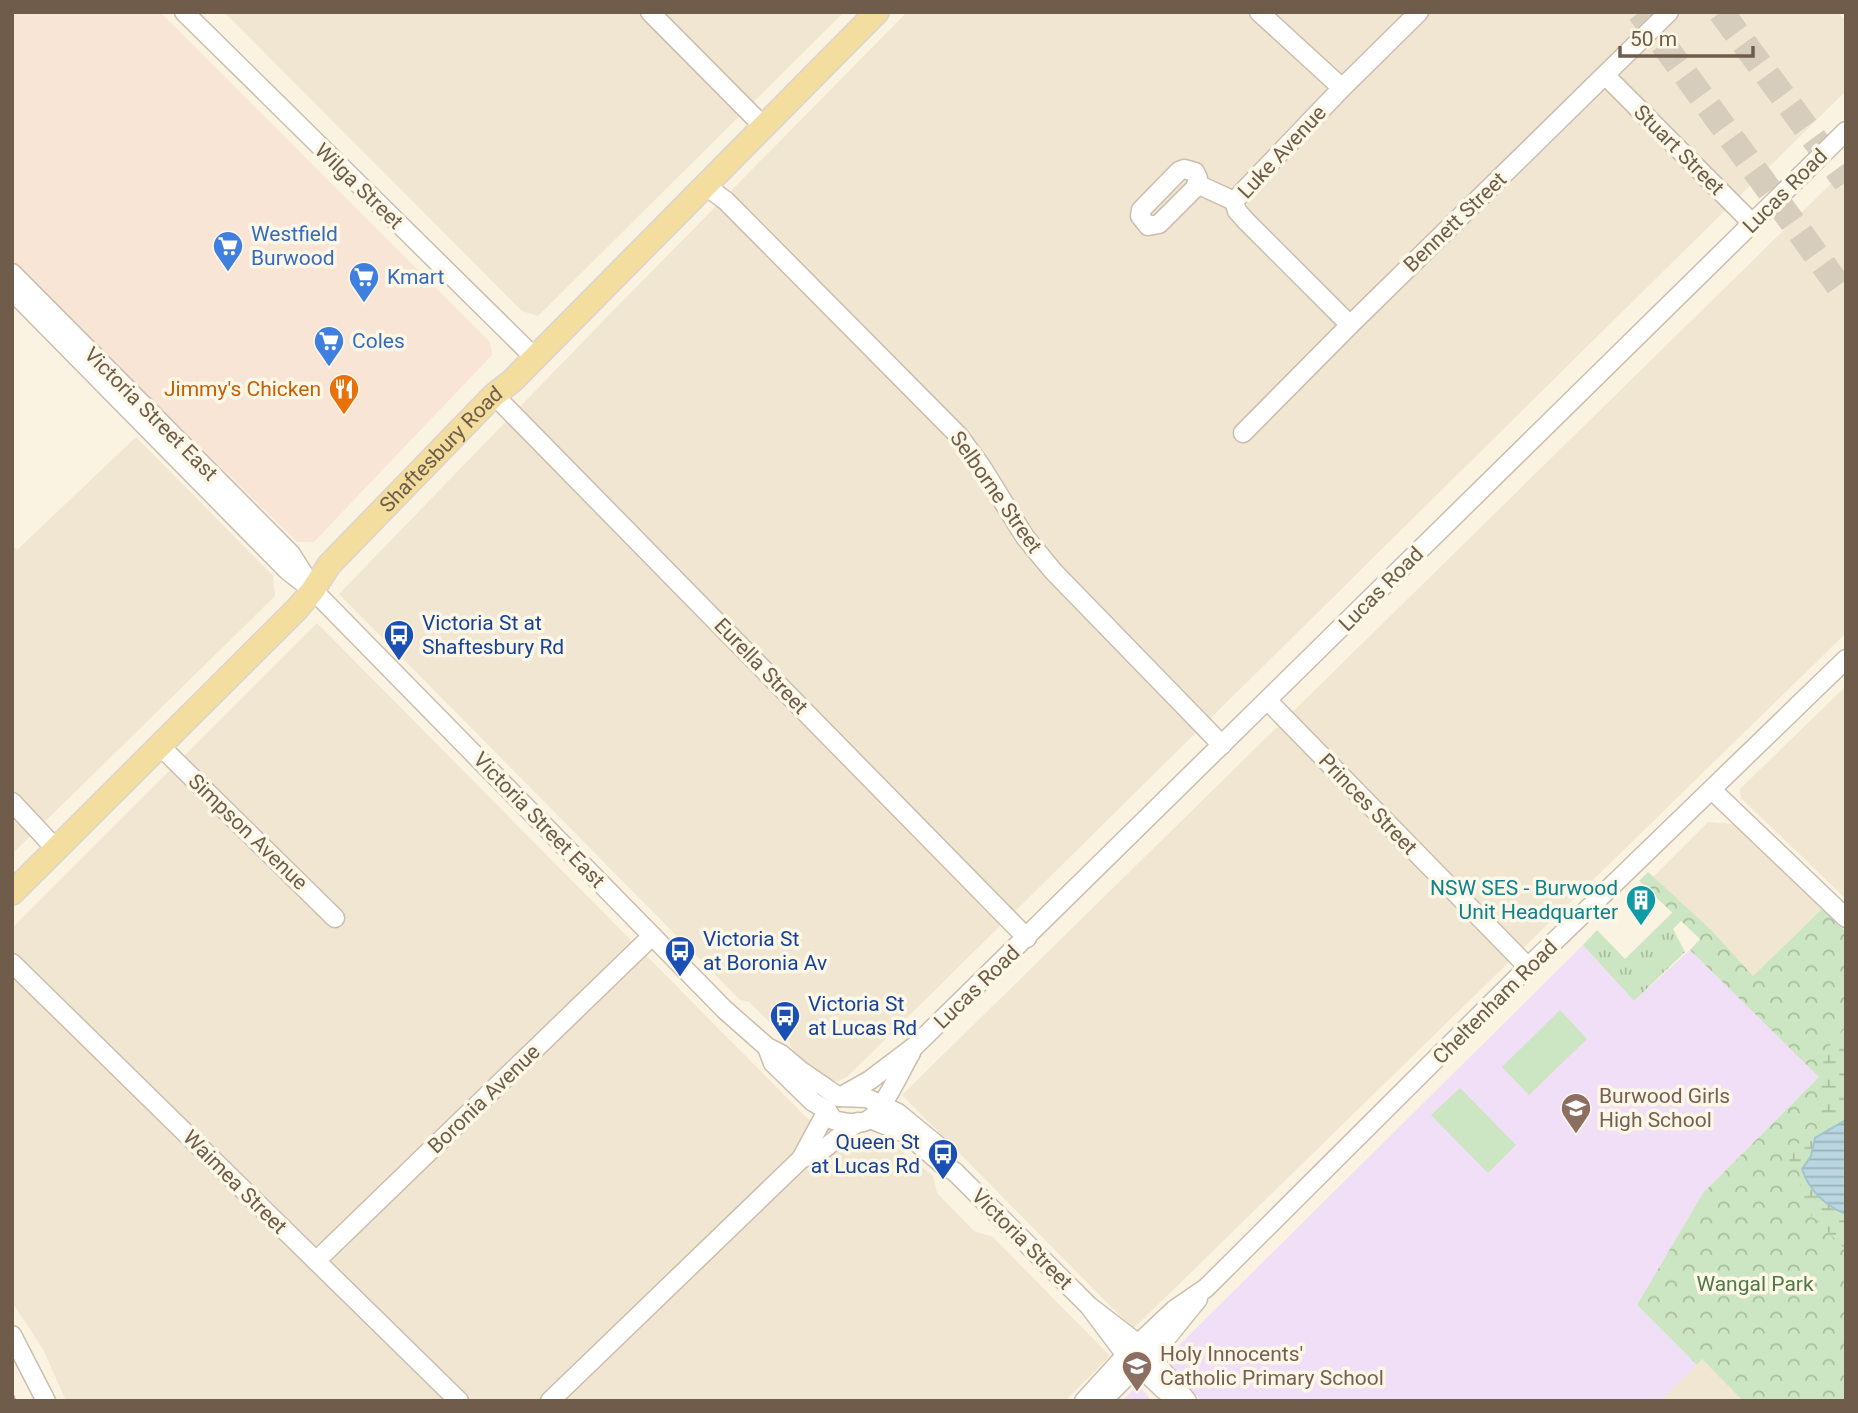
<svg xmlns="http://www.w3.org/2000/svg" width="1858" height="1413" font-family="Roboto,sans-serif">
  <style>
    .residential { fill: #f0e6d1 }
    .commercial { fill: #f9e5d6 }
    .education { fill: #f0dff6 }
    .grass { fill: url(#grass-tufts) }
    .forest { fill: url(#forest-crowns) }
    .wetland { fill: url(#wetland-marsh) }
    .pitch { fill: #cce5c2 }
    .water { fill: url(#water-rules); stroke: #a0c4d2; stroke-width: 2 }
    .lines { fill: none; stroke-linecap: round; stroke-linejoin: round }
    .highway-tunnel { stroke: #d7cdbc; stroke-width: 26; stroke-dasharray: 26 13; stroke-linecap: butt }
    .minor-casing { stroke: #ccbead; stroke-width: 21 }
    .major-casing { stroke: #dad5d0; stroke-width: 26 }
    .minor { stroke: #fff; stroke-width: 18 }
    .major { stroke: #f3dd9f; stroke-width: 23 }
    .rail { stroke: #b6a2c1; stroke-width: 5; stroke-dasharray: 10 7; stroke-linecap: butt }
    .labels { text-anchor: middle; stroke-width: 7; stroke-linejoin: round; paint-order: stroke }
    .street-label { font-size: 21px; fill: #6f5c4b; stroke: #fdf7e7 }
    .shop-label { font-size: 21px; fill: #366cbe; stroke: #fdf7e7; text-anchor: start }
    .food-label { font-size: 21px; fill: #c56008; stroke: #fdf7e7; text-anchor: end }
    .transit-label { font-size: 21px; fill: #164399; stroke: #fdf7e7; text-anchor: start }
    .culture-label { font-size: 21px; fill: #0d838f; stroke: #fdf7e7; text-anchor: end }
    .education-label { font-size: 21px; fill: #785e54; stroke: #fdf7e7; text-anchor: start }
    .park-label { font-size: 21px; fill: #507947; stroke: #fdf7e7 }
  </style>
  <defs>
    <pattern id="grass-tufts" width="24" height="20" patternUnits="userSpaceOnUse" patternTransform="scale(1.75)"><rect width="24" height="20" fill="#cce5c2"/><path d="M3 7l-1-3M5 7V3M7 7l1-3M15 17l-1-3M17 17v-4M19 17l1-3" fill="none" stroke="#aabda0"/></pattern>
    <pattern id="forest-crowns" width="20" height="18" patternUnits="userSpaceOnUse" patternTransform="scale(1.75)"><rect width="20" height="18" fill="#cce5c2"/><path d="M2 6a3 3 0 1 1 6 0M12 15a3 3 0 1 1 6 0" fill="none" stroke="#aabda0"/></pattern>
    <pattern id="wetland-marsh" width="20" height="14" patternUnits="userSpaceOnUse" patternTransform="scale(1.75)"><rect width="20" height="14" fill="#cce5c2"/><path d="M1 5h8M5 5V1M11 12h8M15 12V8" fill="none" stroke="#aabda0"/></pattern>
    <pattern id="water-rules" width="6" height="5" patternUnits="userSpaceOnUse" patternTransform="scale(1.75)"><rect width="6" height="5" fill="#b9d6e1"/><path d="M0 2.5h6" fill="none" stroke="#9bb1b8"/></pattern>
  </defs>
  <rect width="100%" height="100%" fill="#faf3e2"/>
  <g class="residential">
    <polygon points="224,12 844,12 538,316 522,311"/>
    <polygon points="907,12 1837,12 1846,21 1846,91 847,1077 839,1081 829,1080 822,1078 796,1057 789,1041 749,1002 740,1000 339,594 602,322"/>
    <polygon points="1846,169 1846,633 1133,1329 902,1095"/>
    <polygon points="136,437 273,576 275,596 12,854 12,545 17,550"/>
    <polygon points="317,623 807,1118 860,1141 893,1144 933,1176 937,1193 974,1231 993,1237 1110,1356 1065,1401 66,1401 43,1349 12,1302 12,928"/>
    <polygon points="1846,686 1846,899 1741,798 1740,789"/>
    <polygon points="1708,822 1733,824 1822,909 1753,976 1653,877"/>
    <polygon points="1702,1359 1743,1401 1660,1401 1697,1365"/>
  </g>
  <polygon class="commercial" points="12,12 160,12 490,342 492,355 314,542 297,542 12,263"/>
  <g class="education">
    <polygon points="1583,945 1634,1001 1690,950 1819,1077 1703,1193 1637,1305 1697,1365 1660,1401 1202,1401 1163,1361"/>
    <polygon points="1138,1385 1152,1401 1122,1401"/>
  </g>
  <polygon class="grass" points="1674,911 1682,920 1673,929 1685,952 1634,1001 1583,945 1597,930 1625,959"/>
  <polygon class="forest" points="1648,872 1710,929 1753,976 1822,909 1846,932 1846,1401 1743,1401 1702,1359 1697,1365 1637,1305 1703,1193 1819,1077 1690,950 1700,939 1639,881"/>
  <path class="wetland" d="M1846,1027V1120L1815,1138L1811,1155L1803,1169C1809,1190 1825,1206 1846,1214V1250L1804,1208L1794,1190H1801L1799,1166H1788C1792,1148 1801,1137 1818,1130L1819,1112L1817,1104L1825,1051Z"/>
  <g class="pitch">
    <polygon points="1560,1010 1587,1039 1529,1095 1502,1067"/>
    <polygon points="1460,1088 1516,1145 1488,1173 1431,1115"/>
  </g>
  <path class="water" d="M1846,1120V1214C1825,1206 1809,1190 1802,1169L1811,1156L1815,1138Z"/>
  <g class="lines">
    <g class="highway-tunnel">
      <polyline points="1640,12 1846,296"/>
      <polyline points="1721,12 1846,182"/>
    </g>
    <g class="minor-casing">
      <g id="minor">
        <polyline points="184,12 535,358"/>
        <polyline points="650,12 764,127"/>
        <polyline points="1259,12 1342,88"/>
        <polyline points="1606,76 1752,223"/>
        <polygon points="1184,169 1195,172 1198,178 1195,188 1159,224 1148,226 1140,216 1141,210 1179,171"/>
        <polyline points="1197,184 1234,201"/>
        <polyline points="705,185 726,201 959,436 981,466 1025,537 1053,571 1222,745"/>
        <polyline points="12,273 291,554 310,584"/>
        <polyline points="12,291 288,571 313,590 725,1010 767,1047 781,1054 801,1071 839,1097"/>
        <polyline points="1350,325 1246,221 1237,211 1234,201 1342,88 1419,12"/>
        <polyline points="494,395 1027,938"/>
        <polyline points="1243,433 1350,325 1669,12"/>
        <polyline points="1268,701 1528,967"/>
        <polyline points="160,746 335,918"/>
        <polyline points="1712,790 1846,918"/>
        <polyline points="12,802 56,849"/>
        <polyline points="12,963 459,1401"/>
        <path d="M767,1047L773,1063L813,1102L827,1110L833,1120C842,1122 858,1125 866,1121C881,1116 902,1067 911,1053"/>
        <polyline points="840,1097 870,1080 915,1046 1846,131"/>
        <polyline points="840,1097 867,1098 898,1113 937,1145"/>
        <polyline points="870,1119 907,1134 942,1164 955,1172 1089,1306 1137,1343 1148,1347 1152,1356 1149,1364 1138,1369 1127,1363 1125,1354 1089,1306"/>
        <polyline points="801,1159 827,1111"/>
        <polyline points="316,1261 652,936"/>
        <polyline points="12,1335 46,1401"/>
        <polyline points="1139,1343 1174,1310 1206,1288 1528,967 1846,659"/>
        <polyline points="1152,1356 1198,1299"/>
        <polyline points="1152,1358 1187,1401"/>
        <polyline points="1142,1369 1164,1390 1177,1397"/>
        <polyline points="550,1401 801,1159 821,1151 858,1122"/>
        <polyline points="1084,1401 1125,1356"/>
        <polyline points="1102,1401 1129,1374 1138,1369"/>
      </g>
    </g>
    <g class="major-casing">
      <g id="major">
        <path id="s1" d="M12,893L297,609L313,590L329,565L494,395L512,381L877,12"/>
      </g>
    </g>
    <use href="#minor" class="minor"/>
    <use href="#major" class="major"/>
    <polyline class="rail" points="12,1396 14,1401"/>
  </g>
  <defs>
    <g id="supermarket-pin" transform="scale(1.575)"><path d="M0 17L-7.5 6A9.5 9.5 0 1 1 7.5 6Z" fill="#3f7fe0" stroke="#fdf7e7"/><path d="M-6-5.5h2.5l.6 2H6L4.5 2H-2.5L-4.4-4H-6ZM-1.5 3.2a1.3 1.3 0 1 0 .1 0ZM3 3.2a1.3 1.3 0 1 0 .1 0Z" fill="#fff"/></g>
    <g id="restaurant-pin" transform="scale(1.575)"><path d="M0 17L-7.5 6A9.5 9.5 0 1 1 7.5 6Z" fill="#e8710a" stroke="#fdf7e7"/><path d="M-5-6h1v4h1v-4h1v4h1v-4h1v5L-1.5 .5V6h-2V.5L-5-1ZM5-6V6H3V1.5H1.5Q1.5-4 5-6Z" fill="#fff"/></g>
    <g id="bus-pin" transform="scale(1.575)"><path d="M0 17L-7.5 6A9.5 9.5 0 1 1 7.5 6Z" fill="#1a4fb4" stroke="#fdf7e7"/><path d="M-5-6H5V4H4V6H2V4H-2V6H-4V4H-5ZM-3.5-4V0h7V-4ZM-3.5 1.2v1.5H-2V1.2ZM2 1.2v1.5H3.5V1.2Z" fill="#fff"/></g>
    <g id="building-pin" transform="scale(1.575)"><path d="M0 17L-7.5 6A9.5 9.5 0 1 1 7.5 6Z" fill="#0f9aa8" stroke="#fdf7e7"/><path d="M-4-6H4V6H1V3H-1V6H-4ZM-2.5-4.3h1.7v1.8h-1.7ZM.8-4.3h1.7v1.8H.8ZM-2.5-1h1.7V.8h-1.7ZM.8-1h1.7V.8H.8Z" fill="#fff"/></g>
    <g id="school-pin" transform="scale(1.575)"><path d="M0 17L-7.5 6A9.5 9.5 0 1 1 7.5 6Z" fill="#8d6e63" stroke="#fdf7e7"/><path d="M0-5L7-2L0 1L-7-2ZM-4 1L0 2.5L4 1V4Q0 6-4 4Z" fill="#fff"/></g>
  </defs>
  <g fill-rule="evenodd">
    <use href="#supermarket-pin" x="228" y="246"/>
    <use href="#supermarket-pin" x="364" y="277"/>
    <use href="#supermarket-pin" x="329" y="341"/>
    <use href="#restaurant-pin" x="344" y="389"/>
    <use href="#bus-pin" x="399" y="635"/>
    <use href="#building-pin" x="1641" y="900"/>
    <use href="#bus-pin" x="680" y="951"/>
    <use href="#bus-pin" x="785" y="1016"/>
    <use href="#school-pin" x="1576" y="1108"/>
    <use href="#bus-pin" x="943" y="1154"/>
    <use href="#school-pin" x="1137" y="1366"/>
  </g>
  <g class="labels">
    <g class="street-label">
      <text transform="translate(1679 150) rotate(45)" y="7">Stuart Street</text>
      <text transform="translate(1282 152) rotate(-47)" y="7">Luke Avenue</text>
      <text transform="translate(359 186) rotate(44)" y="7">Wilga Street</text>
      <text transform="translate(1785 191) rotate(-45)" y="7">Lucas Road</text>
      <text transform="translate(1455 222) rotate(-44)" y="7">Bennett Street</text>
      <text transform="translate(151 414) rotate(45)" y="7">Victoria Street East</text>
      <text dy="7" stroke="none"><textPath href="#s1" startOffset="618">Shaftesbury Road</textPath></text>
      <text transform="translate(996 492) rotate(55)" y="7">Selborne Street</text>
      <text transform="translate(1381 589) rotate(-45)" y="7">Lucas Road</text>
      <text transform="translate(761 666) rotate(46)" y="7">Eurella Street</text>
      <text transform="translate(1368 804) rotate(46)" y="7">Princes Street</text>
      <text transform="translate(539 820) rotate(46)" y="7">Victoria Street East</text>
      <text transform="translate(248 832) rotate(44)" y="7">Simpson Avenue</text>
      <text transform="translate(977 987) rotate(-44)" y="7">Lucas Road</text>
      <text transform="translate(1495 1002) rotate(-45)" y="7">Cheltenham Road</text>
      <text transform="translate(484 1099) rotate(-44)" y="7">Boronia Avenue</text>
      <text transform="translate(235 1182) rotate(45)" y="7">Waimea Street</text>
      <text transform="translate(1022 1239) rotate(45)" y="7">Victoria Street</text>
    </g>
    <g class="shop-label">
      <text x="251" y="241">Westfield<tspan x="251" dy="24">Burwood</tspan></text>
      <text x="387" y="284">Kmart</text>
      <text x="352" y="348">Coles</text>
    </g>
    <g class="food-label">
      <text x="321" y="396">Jimmy's Chicken</text>
    </g>
    <g class="transit-label">
      <text x="422" y="630">Victoria St at<tspan x="422" dy="24">Shaftesbury Rd</tspan></text>
      <text x="703" y="946">Victoria St<tspan x="703" dy="24">at Boronia Av</tspan></text>
      <text x="808" y="1011">Victoria St<tspan x="808" dy="24">at Lucas Rd</tspan></text>
      <text x="920" y="1149" text-anchor="end">Queen St<tspan x="920" dy="24">at Lucas Rd</tspan></text>
    </g>
    <g class="culture-label">
      <text x="1618" y="895">NSW SES - Burwood<tspan x="1618" dy="24">Unit Headquarter</tspan></text>
    </g>
    <g class="education-label">
      <text x="1599" y="1103">Burwood Girls<tspan x="1599" dy="24">High School</tspan></text>
      <text x="1160" y="1361">Holy Innocents'<tspan x="1160" dy="24">Catholic Primary School</tspan></text>
    </g>
    <g class="park-label">
      <text x="1755" y="1291">Wangal Park</text>
    </g>
  </g>
  <rect width="1858" height="1413" fill="none" stroke="#6f5c4b" stroke-width="28"/>
  <path d="M1620 46v10h133v-10" fill="none" stroke="#6f5c4b" stroke-width="3.5"/>
  <text x="1630" y="46" font-size="21" fill="#6f5c4b" stroke="#fdf7e7" stroke-width="5" paint-order="stroke">50 m</text>
</svg>
